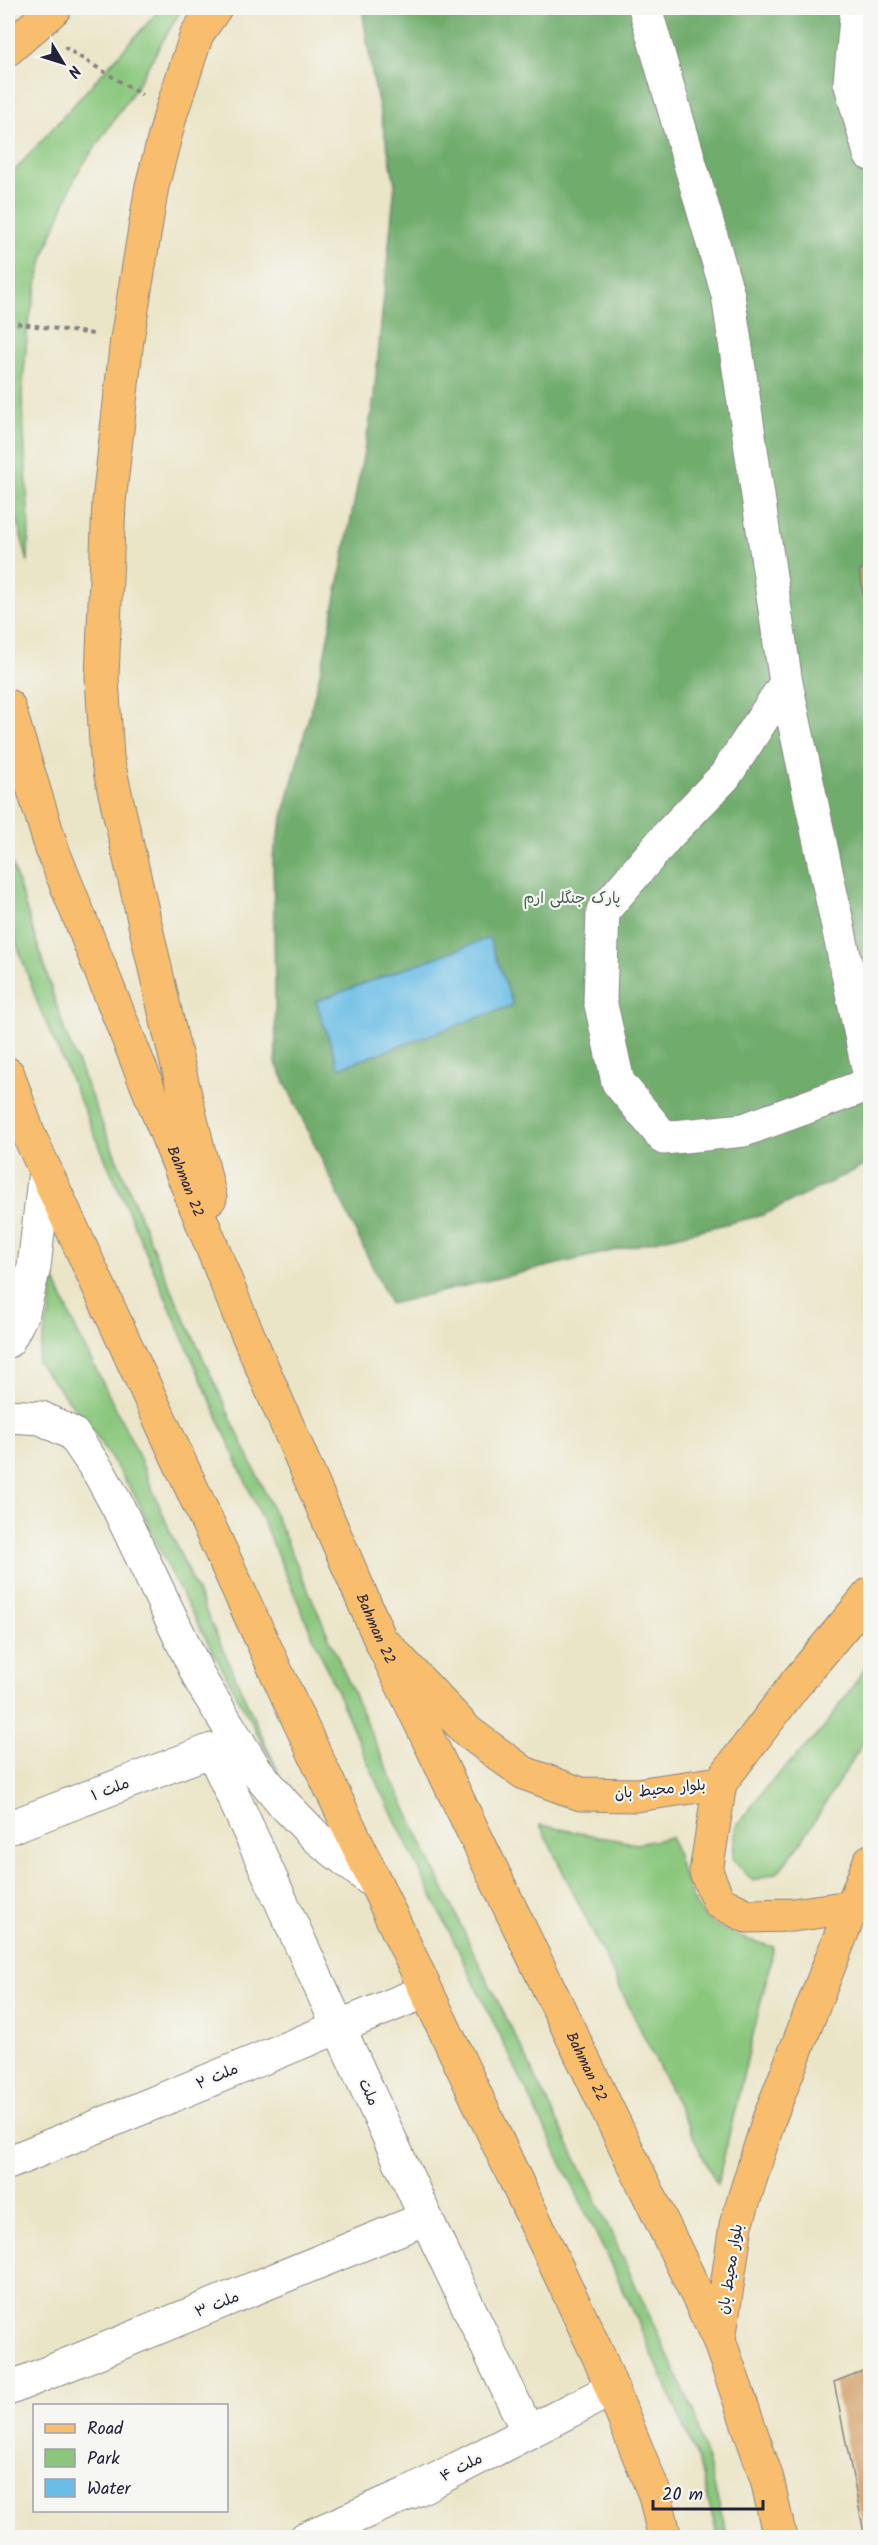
<svg xmlns="http://www.w3.org/2000/svg" width="878" height="2545" font-family="Kalam,'Playpen Sans Arabic',sans-serif">
  <style>
    .green { fill: #8ac77d; stroke: #56745c; stroke-width: 1.5 }
    .forest { fill: #6fac6c; stroke: #486754; stroke-width: 1.5 }
    .water { fill: #6abde6; stroke: #467090; stroke-width: 1.5 }
    .building { fill: #d19c64 }
    .lines { fill: none; stroke-linecap: round; stroke-linejoin: round }
    .minor-casing { stroke: #868482; stroke-width: 35 }
    .major-casing { stroke: #868482; stroke-width: 35 }
    .highway-casing { stroke: #868482; stroke-width: 35 }
    .path { stroke: #868482; stroke-width: 4; stroke-dasharray: 4.5 4.5; stroke-linecap: butt }
    .minor { stroke: #fff; stroke-width: 33 }
    .major { stroke: #f9be6d; stroke-width: 33 }
    .highway { stroke: #f9be6d; stroke-width: 33 }
    .labels { text-anchor: middle; stroke-width: 4.5; stroke-linejoin: round; paint-order: stroke }
    .park-label { font-size: 15px; fill: #465c52; stroke: #f6f6f2 }
    .street-label { font-size: 15px; fill: #22223b; stroke: #f6f6f2 }
  </style>
  <rect width="100%" height="100%" fill="#f6f6f2"/>
  <filter id="ink" filterUnits="userSpaceOnUse"><feTurbulence type="fractalNoise" baseFrequency=".0167" numOctaves="2"/><feDisplacementMap in="SourceGraphic" scale="12" xChannelSelector="R" yChannelSelector="G"/><feConvolveMatrix kernelMatrix="1 2 1 2 8 2 1 2 1" color-interpolation-filters="sRGB"/></filter>
  <filter id="wash" filterUnits="userSpaceOnUse"><feTurbulence type="fractalNoise" baseFrequency=".008" numOctaves="4" result="noise"/><feDisplacementMap in="SourceGraphic" scale="24" xChannelSelector="R" yChannelSelector="G"/><feGaussianBlur stdDeviation="1.35" result="paint"/><feColorMatrix in="noise" values="0 0 0 0 0 0 0 0 0 0 0 0 0 0 0 0 0 1.4 0 .05"/><feComposite in="paint" operator="in"/></filter>
  <g filter="url(#wash)">
    <rect width="100%" height="100%" fill="#ebe5c8"/>
    <g class="green">
      <polygon points="161,8 182,8 133,92 76,175 44,255 28,325 22,396 29,523 28,562 8,486 8,178"/>
      <polygon points="8,851 65,1032 157,1258 269,1501 378,1749 472,1949 593,2193 693,2410 728,2537 718,2537 697,2457 631,2306 371,1770 38,1004 8,919"/>
      <polygon points="54,1278 78,1334 134,1445 172,1536 278,1772 170,1572 137,1499 93,1430 37,1362 49,1315"/>
      <polygon points="870,1661 870,1732 800,1844 778,1872 753,1881 733,1860 735,1828 768,1785 824,1728"/>
      <path d="M540,1825L637,1844L671,1837C678,1858 691,1908 709,1921C729,1935 752,1941 774,1947L717,2185Z"/>
    </g>
    <polygon class="forest" points="362,8 870,8 870,1163 763,1215 390,1304 276,1063 273,856 324,658 373,405 395,184 372,73"/>
    <polygon class="water" points="489,938 513,1005 339,1068 316,1001"/>
    <g id="blocks">
      <g class="building">
        <polygon points="870,567 870,627 869,628 859,570"/>
        <polygon points="870,2368 870,2538 865,2538 834,2382"/>
      </g>
    </g>
  </g>
  <g filter="url(#ink)">
    <use href="#blocks" fill-opacity="0" stroke="#868482" stroke-width="1.5"/>
    <g class="lines">
      <g class="minor-casing">
        <g id="minor">
          <polyline points="645,8 728,295 786,683 870,1077"/>
          <polyline points="857,8 850,82 870,154"/>
          <polyline points="786,683 725,776 668,835 603,911 600,1000 618,1082 664,1138 744,1130 870,1084"/>
          <polyline points="8,1341 23,1312 34,1267 45,1170"/>
          <polyline points="8,1416 41,1418 73,1434 100,1474 118,1507 202,1683 255,1769 284,1804 315,1836 376,1884"/>
          <polyline points="8,1828 212,1750 426,2218 528,2432"/>
          <polyline points="8,2163 426,1991"/>
          <polyline points="8,2389 426,2218"/>
          <polyline points="306,2538 416,2490 612,2389"/>
        </g>
      </g>
      <g class="major-casing">
        <g id="major">
          <polyline points="388,1647 468,1732 524,1773 581,1794 636,1795 720,1783 796,1683 870,1594"/>
          <polyline points="720,1783 706,1872 719,1902 747,1916 793,1915 851,1907"/>
          <polyline points="719,2340 736,2225 769,2119 870,1861"/>
        </g>
      </g>
      <g class="highway-casing">
        <g id="highway">
          <polyline points="8,49 55,8"/>
          <path id="s1" d="M8,706L52,849L239,1314L380,1639L719,2340L767,2479L780,2538"/>
          <polyline points="8,1074 28,1133 293,1708 599,2357 655,2495 665,2538"/>
          <polyline points="210,1198 169,1029 107,758 102,678 109,502 127,339 152,186 171,113 197,34 215,8"/>
        </g>
      </g>
      <g class="path">
        <polyline points="64,47 142,95"/>
        <polyline points="8,322 93,334"/>
      </g>
      <use href="#minor" class="minor"/>
      <use href="#major" class="major"/>
      <use href="#highway" class="highway"/>
    </g>
  </g>
  <g class="labels">
    <g class="park-label">
      <text x="572" y="903">پارک جنگلی ارم</text>
    </g>
    <g class="street-label">
      <text dy="5" stroke="none"><textPath href="#s1" startOffset="508">Bahman 22</textPath></text>
      <text dy="5" stroke="none"><textPath href="#s1" startOffset="994">Bahman 22</textPath></text>
      <text transform="translate(110 1789) rotate(-21)" y="5">ملت ۱</text>
      <text transform="translate(660 1789) rotate(-6)" y="5">بلوار محیط بان</text>
      <text dy="5" stroke="none"><textPath href="#s1" startOffset="1480">Bahman 22</textPath></text>
      <text transform="translate(217 2076) rotate(-23)" y="5">ملت ۲</text>
      <text transform="translate(369 2092) rotate(66)" y="5">ملت</text>
      <text transform="translate(730 2269) rotate(-81)" y="5">بلوار محیط بان</text>
      <text transform="translate(217 2304) rotate(-22)" y="5">ملت ۳</text>
      <text transform="translate(461 2467) rotate(-27)" y="5">ملت ۴</text>
    </g>
  </g>
  <rect width="878" height="2545" fill="none" stroke="#f6f6f2" stroke-width="30"/>
  <rect x="33" y="2404" width="195" height="108" fill="#f6f6f2" stroke="#a1a1a9" stroke-width="1.5"/>
  <rect x="45" y="2424" width="30" height="9" fill="#f9be6d" stroke="#a1a1a9" stroke-width="1.5"/>
  <text x="87" y="2434" font-size="18" fill="#22223b">Road</text>
  <rect x="45" y="2449" width="30" height="18" fill="#8ac77d" stroke="#a1a1a9" stroke-width="1.5"/>
  <text x="87" y="2464" font-size="18" fill="#22223b">Park</text>
  <rect x="45" y="2479" width="30" height="18" fill="#6abde6" stroke="#a1a1a9" stroke-width="1.5"/>
  <text x="87" y="2494" font-size="18" fill="#22223b">Water</text>
  <g transform="translate(63 63) rotate(128)" stroke="#f6f6f2" stroke-width="4.5" paint-order="stroke">
  <path d="M0-4.5L10 22L0 15L-10 22Z" fill="#22223b"/>
  <text y="-9" font-size="16" font-weight="bold" text-anchor="middle" fill="#22223b">N</text>
  </g>
  <path d="M653 2500v9h110v-9" fill="none" stroke="#22223b" stroke-width="3"/>
  <text x="662" y="2500" font-size="18" fill="#22223b" stroke="#f6f6f2" stroke-width="4.5" paint-order="stroke">20 m</text>
</svg>
